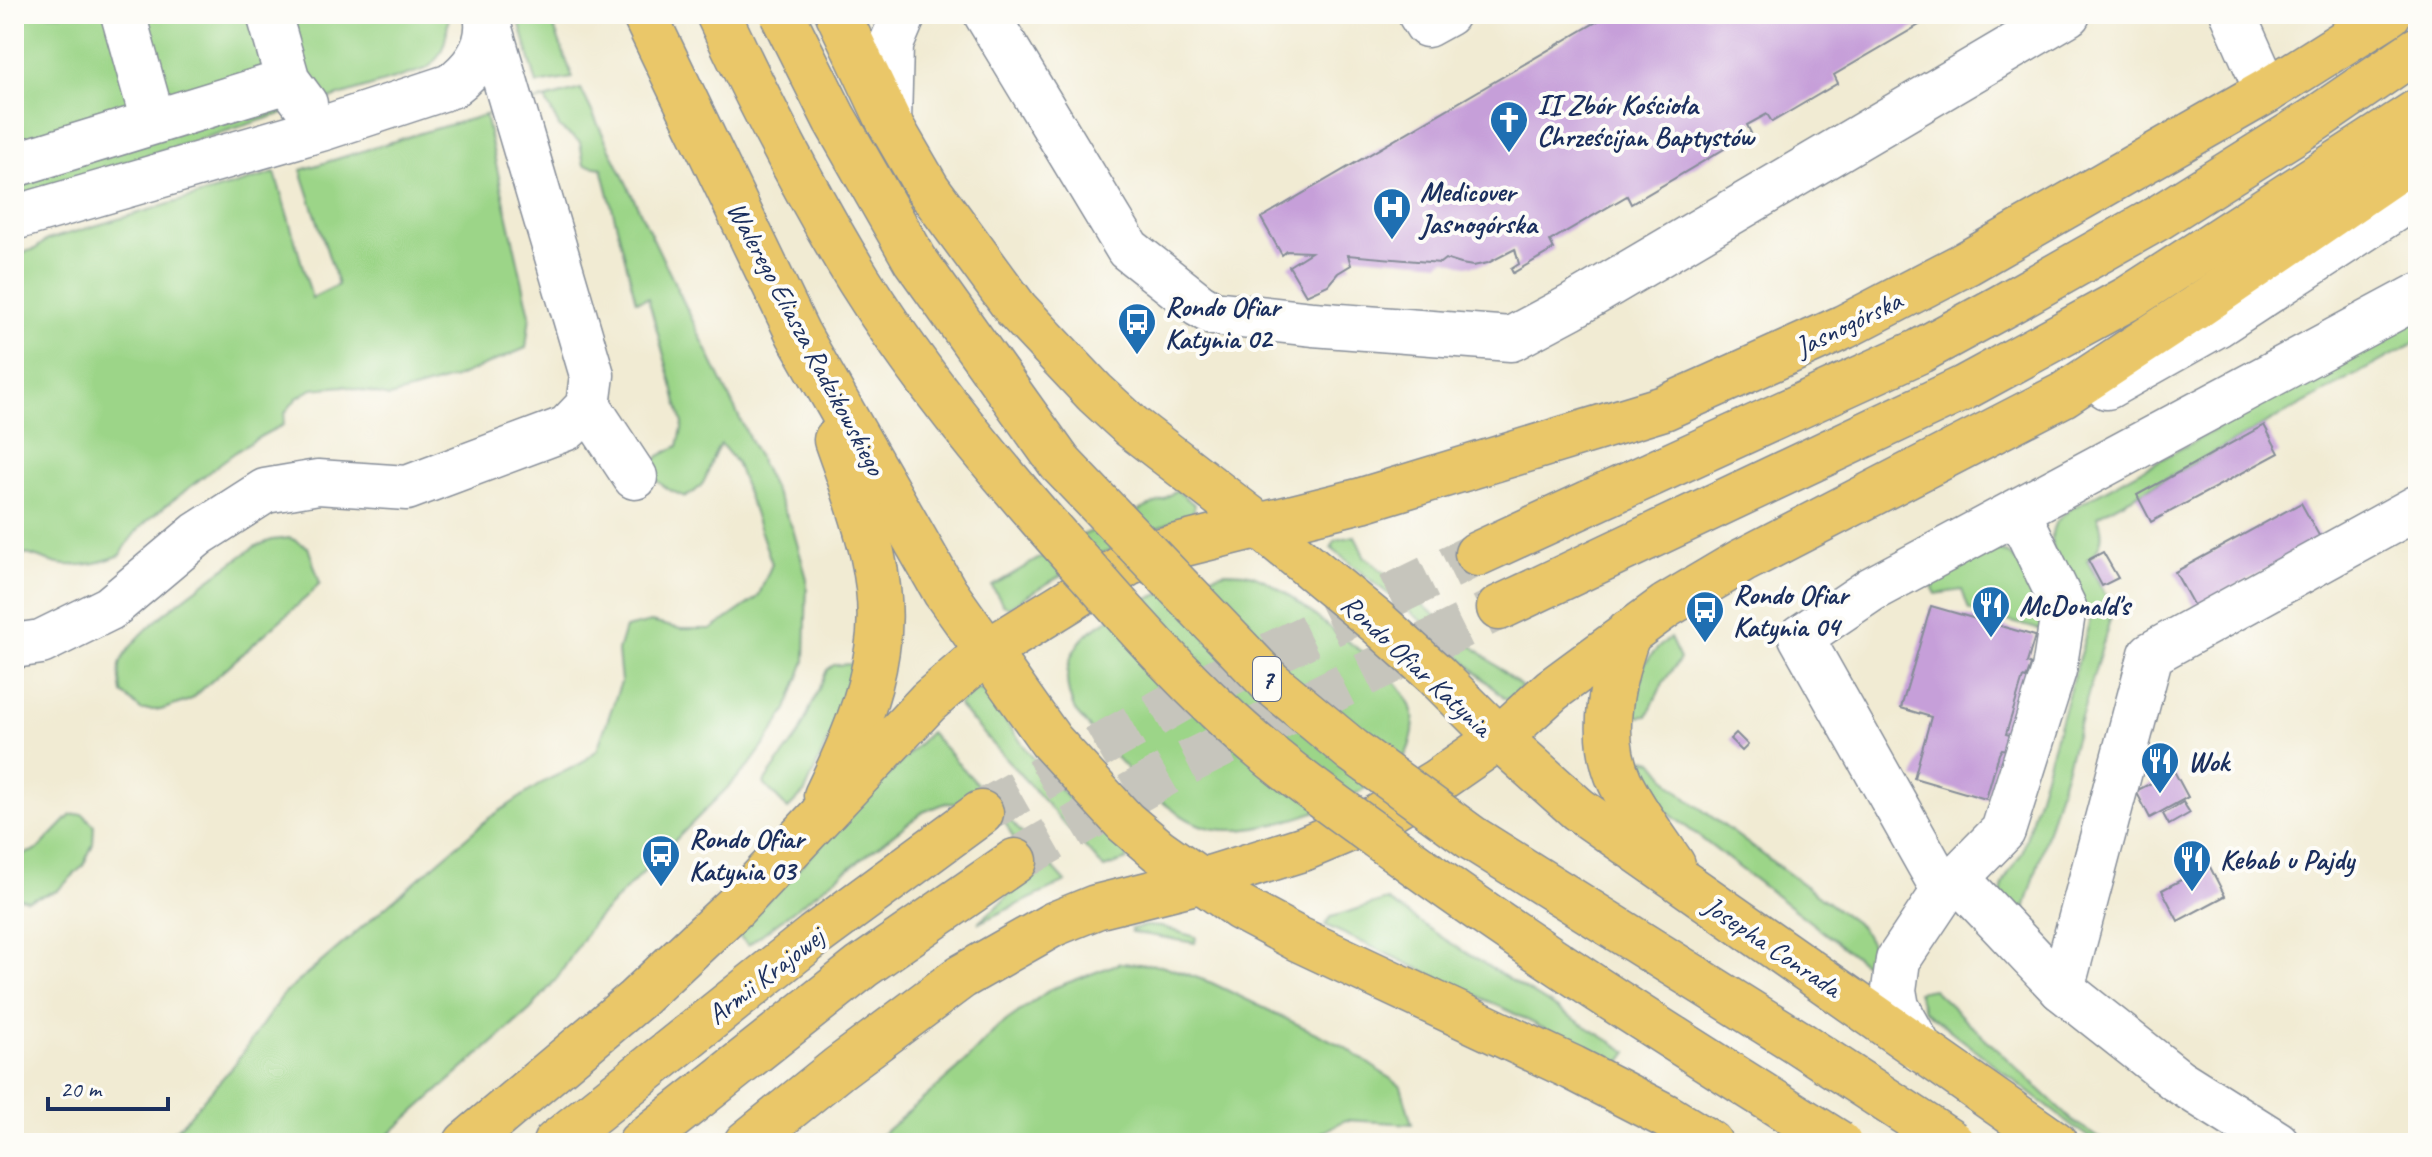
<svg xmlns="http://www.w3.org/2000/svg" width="2432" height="1157" font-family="Caveat,sans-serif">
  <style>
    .green { fill: #9cd588; stroke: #5c8273; stroke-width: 2 }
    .building { fill: #c69fd9 }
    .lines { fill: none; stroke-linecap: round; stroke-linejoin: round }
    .major-tunnel { stroke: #c6c5bc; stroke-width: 44; stroke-dasharray: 44 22; stroke-linecap: butt }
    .minor-casing { stroke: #868d98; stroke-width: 47 }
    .major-casing { stroke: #868d98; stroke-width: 47 }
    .minor { stroke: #fff; stroke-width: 44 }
    .major { stroke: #eac769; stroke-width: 44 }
    .major-bridge-casing { stroke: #868d98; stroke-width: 47; stroke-linecap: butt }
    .major-bridge { stroke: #eac769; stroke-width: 44 }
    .labels { text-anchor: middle; stroke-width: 8; stroke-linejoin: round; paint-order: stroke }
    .shield { fill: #fdfcf7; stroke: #5f6c8c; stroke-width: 2 }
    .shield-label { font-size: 26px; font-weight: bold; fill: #1b2f5e }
    .poi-label { font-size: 28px; font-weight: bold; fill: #1b2f5e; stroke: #fdfcf7; text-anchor: start }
    .street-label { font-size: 28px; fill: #1b2f5e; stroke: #fdfcf7 }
  </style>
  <rect width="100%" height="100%" fill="#fdfcf7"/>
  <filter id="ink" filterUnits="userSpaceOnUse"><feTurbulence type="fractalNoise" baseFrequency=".0125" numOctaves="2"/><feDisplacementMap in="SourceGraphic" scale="16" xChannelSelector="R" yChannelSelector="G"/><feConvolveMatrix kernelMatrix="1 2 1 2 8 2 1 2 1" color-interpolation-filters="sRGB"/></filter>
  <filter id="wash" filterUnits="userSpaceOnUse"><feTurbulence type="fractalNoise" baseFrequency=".006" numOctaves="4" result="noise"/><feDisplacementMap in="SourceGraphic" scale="32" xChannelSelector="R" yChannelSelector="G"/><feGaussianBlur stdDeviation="1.8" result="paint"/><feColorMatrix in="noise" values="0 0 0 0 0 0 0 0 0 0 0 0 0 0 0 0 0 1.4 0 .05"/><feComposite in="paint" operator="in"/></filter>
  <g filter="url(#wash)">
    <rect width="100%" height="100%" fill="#f1ebd3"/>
    <g class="green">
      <path d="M14,14H449C447,35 445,56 426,69L14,197Z"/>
      <polygon points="517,14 549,14 573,78 537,84"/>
      <path d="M581,89L793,529L807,579L805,661L787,709L767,741L749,766L593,923L558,977L531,1009L379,1143H159L182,1124L234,1065L283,995L489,818L545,781L582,763L597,750L621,682L618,651L625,628L651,622L681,629H712L758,597L772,564L736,462L721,444C704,465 714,484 685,497L667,489L647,472L659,456L678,446L683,424L648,298L636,301L602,168L584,165L580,142L560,128L545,99L485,115L530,315L526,348L455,378L389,397L344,386L312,389L297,398L285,413L283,425C242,444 221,463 186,490C162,510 134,526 121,555C101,563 80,568 58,564C43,561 29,551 14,554V255L35,249L47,240L275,173L312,298L338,285L301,170L427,131Z"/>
      <path d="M2418,319V341L2097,516C2105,534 2103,547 2087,560L2113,609L2023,916C1983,903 2008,874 2022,853L2090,620C2078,598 2043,550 2054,526C2057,519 2065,513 2072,508Z"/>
      <path d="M1176,490L1195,505L1193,513C1128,539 1068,569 1009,607L1003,605L992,586L1067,542L1163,500Z"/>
      <polygon points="1355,536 1364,556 1522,687 1508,699 1505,699 1423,622 1331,548 1336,540"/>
      <path d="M290,538L308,547L320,583L309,595L190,700L161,710H141L122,693C121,684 117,671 121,662C136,626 220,573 254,547L272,540Z"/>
      <path d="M1992,548C2018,552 2034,581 2043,604C2046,612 2044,623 2044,631L1969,610L1962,590L1936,594L1928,578Z"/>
      <path d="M1226,572C1232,573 1239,572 1245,573C1272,578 1309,611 1331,629C1360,651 1405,677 1413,715C1416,732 1409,754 1397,766C1359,801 1249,845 1200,825C1156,808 1106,746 1075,711C1065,688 1063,667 1077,646C1096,615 1191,579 1226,572Z"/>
      <path d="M1670,638L1680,659L1663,683L1647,716L1625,718C1633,684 1640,660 1670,638Z"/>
      <polygon points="853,664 858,672 805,792 788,809 764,784 765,781 799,734 827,670 834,665"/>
      <polygon points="974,690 982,690 1049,779 1127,853 1127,860 1104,868 958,705"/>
      <polygon points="930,732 1066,882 978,923 1003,901 1017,883 1017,845 1005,822 987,805 946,803 923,812 748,945 736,933"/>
      <polygon points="1637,757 1653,761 1673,786 1689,800 1861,927 1878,956 1874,971 1654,802 1629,759"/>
      <polygon points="83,814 94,825 93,844 83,866 57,891 27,900 14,896 14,857 37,850 71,815"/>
      <polygon points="1387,900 1455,946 1628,1052 1618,1066 1503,1008 1325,925 1331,917"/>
      <polygon points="1146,926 1161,927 1196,937 1195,943 1131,932 1131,929"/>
      <polygon points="1120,963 1161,965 1212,983 1345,1047 1401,1086 1412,1124 1345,1120 1303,1143 872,1143 958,1069 998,1027 1051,989"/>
      <polygon points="1933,989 2073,1121 2107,1143 2097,1143 2071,1125 1924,1010 1917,992"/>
    </g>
    <g id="blocks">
      <g class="building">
        <polygon points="1610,14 1938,14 1834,75 1838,83 1772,122 1767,114 1747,125 1751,133 1631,204 1627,196 1550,241 1554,249 1513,273 1511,269 1519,264 1515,249 1488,263 1473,266 1461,264 1445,259 1440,263 1348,255 1351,265 1338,273 1328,285 1306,295 1289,266 1311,252 1287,251 1282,255 1261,218"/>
        <polygon points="2264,425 2279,453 2151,522 2137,495"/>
        <polygon points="2301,503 2321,539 2195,608 2175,572"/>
        <polygon points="2103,552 2118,578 2102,586 2088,560"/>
        <polygon points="1931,606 2035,636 2027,663 2031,665 2026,679 2023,678 2006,734 2010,735 2006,750 2002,749 1999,754 1986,799 1914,778 1931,717 1901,708"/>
        <polygon points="1736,733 1748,745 1742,751 1730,739"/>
        <polygon points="2174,771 2188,797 2150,818 2136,791"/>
        <polygon points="2183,802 2190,813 2169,825 2163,814"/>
        <polygon points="2209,865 2225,896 2178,921 2162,890"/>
      </g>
    </g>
  </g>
  <g filter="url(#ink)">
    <use href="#blocks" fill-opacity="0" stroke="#868d98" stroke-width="2"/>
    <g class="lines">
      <g class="major-tunnel">
        <polyline points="981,813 1209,684 1477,554"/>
        <polyline points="1015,861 1175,769 1499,608"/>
      </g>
      <g class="minor-casing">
        <g id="minor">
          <polyline points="123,14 153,121"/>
          <polyline points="269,14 288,81 305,104"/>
          <polyline points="986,14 1128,249 1199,305 1213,313 1313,324 1511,339 1571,307 2068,14"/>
          <polyline points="1420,14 1427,25 1447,14"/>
          <polyline points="2233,14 2267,91"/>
          <polyline points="889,122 891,45 904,14"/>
          <polyline points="14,165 288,81"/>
          <path d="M14,218L324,128L451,86C474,69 492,44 486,14"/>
          <polyline points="2107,387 2217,325 2418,194"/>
          <polyline points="588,406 635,477"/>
          <polyline points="14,646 41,642 110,608 198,534 265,491 318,482 407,488 567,428 588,406 592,375 487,19"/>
          <polyline points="1958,879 2062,989"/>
          <polyline points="1944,891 1801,637 1872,589 2418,296"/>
          <polyline points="1921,1050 1897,1007 1894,990 1898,960 1944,891 2003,831 2054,670 2064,607 2018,512"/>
          <polyline points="2277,1143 2177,1080 2062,989 2151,654 2418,507"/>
        </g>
      </g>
      <g class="major-casing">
        <g id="major">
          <polyline points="644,14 798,334 945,592 1051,741 1125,822 1158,850 1240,908 1298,939 1573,1068 1666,1116 1710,1143"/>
          <polyline points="838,14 889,122 928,189 1016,309 1095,393 1132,427 1259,525 1377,622 1436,675 1499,738 1578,809 2055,1143"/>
          <polyline points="1477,554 1920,351 2001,307 2158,218 2314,120 2418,49"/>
          <polyline points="1499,608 1964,388 2129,298 2418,111"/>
          <path d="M1629,632C1612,678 1598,735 1620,782C1634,811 1655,838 1673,865"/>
          <path d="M826,796C848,750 870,701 877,650C889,578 859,506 836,440"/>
          <polyline points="466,1143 636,1000 735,907 928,702 986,652 1128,564 1161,550 1362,500 1664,408 1844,327 1967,263 2267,91 2389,14"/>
          <polyline points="555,1143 814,936 981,813"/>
          <polyline points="640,1143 862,967 1015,861"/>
          <polyline points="746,1143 839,1068 961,977 1054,924 1096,907 1200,881 1305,848 1376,818 1437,781 1499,738 1552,690 1666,606 1742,561 2063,395 2195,308 2418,155"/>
        </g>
      </g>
      <use href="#minor" class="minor"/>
      <use href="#major" class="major"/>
      <g class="major-bridge-casing">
        <g id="major-bridge">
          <path d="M718,14C761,105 806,194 859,280C924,384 1008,484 1090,574C1131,621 1173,668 1218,710C1273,763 1336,807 1397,851C1540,956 1690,1049 1839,1143"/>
          <polyline points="782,14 834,118 915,260 1060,463 1270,682 1352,750 1472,838 1796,1041 1952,1143"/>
        </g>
      </g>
      <use href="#major-bridge" class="major-bridge"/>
    </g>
  </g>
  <defs>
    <g id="church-pin" transform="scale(2)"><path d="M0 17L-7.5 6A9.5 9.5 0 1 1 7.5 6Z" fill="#1f6fb2" stroke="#fdfcf7"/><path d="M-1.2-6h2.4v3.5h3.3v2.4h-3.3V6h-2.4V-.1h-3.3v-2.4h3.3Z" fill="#fff"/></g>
    <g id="hospital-pin" transform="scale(2)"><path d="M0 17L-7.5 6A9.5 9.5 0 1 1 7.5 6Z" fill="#1f6fb2" stroke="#fdfcf7"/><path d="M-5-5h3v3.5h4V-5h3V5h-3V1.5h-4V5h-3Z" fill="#fff"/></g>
    <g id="bus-pin" transform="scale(2)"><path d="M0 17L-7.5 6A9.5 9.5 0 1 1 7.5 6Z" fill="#1f6fb2" stroke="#fdfcf7"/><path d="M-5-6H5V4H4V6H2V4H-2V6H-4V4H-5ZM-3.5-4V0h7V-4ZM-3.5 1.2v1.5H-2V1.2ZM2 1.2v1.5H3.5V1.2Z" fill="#fff"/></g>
    <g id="restaurant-pin" transform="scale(2)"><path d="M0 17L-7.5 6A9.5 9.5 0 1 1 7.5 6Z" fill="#1f6fb2" stroke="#fdfcf7"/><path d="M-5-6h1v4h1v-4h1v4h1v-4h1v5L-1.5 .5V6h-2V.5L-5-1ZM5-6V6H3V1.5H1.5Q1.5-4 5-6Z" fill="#fff"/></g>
  </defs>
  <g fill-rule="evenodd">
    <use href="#church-pin" x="1509" y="120"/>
    <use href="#hospital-pin" x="1392" y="207"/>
    <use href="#bus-pin" x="1137" y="322"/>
    <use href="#restaurant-pin" x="1991" y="605"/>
    <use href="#bus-pin" x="1705" y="610"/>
    <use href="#restaurant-pin" x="2160" y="761"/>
    <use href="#bus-pin" x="661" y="854"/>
    <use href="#restaurant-pin" x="2192" y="859"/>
  </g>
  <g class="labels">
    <rect class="shield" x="1253" y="657" width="28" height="44" rx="6"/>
    <g class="shield-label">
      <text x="1267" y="688">7</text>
    </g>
    <g class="poi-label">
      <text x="1537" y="114">II Zbór Kościoła<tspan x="1537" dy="32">Chrześcijan Baptystów</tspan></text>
      <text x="1420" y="201">Medicover<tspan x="1420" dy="32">Jasnogórska</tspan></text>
      <text x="1165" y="316">Rondo Ofiar<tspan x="1165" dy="32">Katynia 02</tspan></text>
      <text x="1733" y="604">Rondo Ofiar<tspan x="1733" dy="32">Katynia 04</tspan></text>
      <text x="2019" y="615">McDonald's</text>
      <text x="2188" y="771">Wok</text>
      <text x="689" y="848">Rondo Ofiar<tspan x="689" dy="32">Katynia 03</tspan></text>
      <text x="2220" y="869">Kebab u Pajdy</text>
    </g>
    <g class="street-label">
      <text transform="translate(1848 323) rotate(-26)" y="10">Jasnogórska</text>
      <text transform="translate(807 338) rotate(62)" y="10">Walerego Eliasza Radzikowskiego</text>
      <text transform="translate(1417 665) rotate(43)" y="10">Rondo Ofiar Katynia</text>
      <text transform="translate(1773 946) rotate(34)" y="10">Josepha Conrada</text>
      <text transform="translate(765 975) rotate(-38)" y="10">Armii Krajowej</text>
    </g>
  </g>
  <rect width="2432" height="1157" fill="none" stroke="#fdfcf7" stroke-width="48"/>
  <path d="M48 1097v12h120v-12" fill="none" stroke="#1b2f5e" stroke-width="4"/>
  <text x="60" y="1097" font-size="24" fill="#1b2f5e" stroke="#fdfcf7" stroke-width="6" paint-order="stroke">20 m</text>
</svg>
